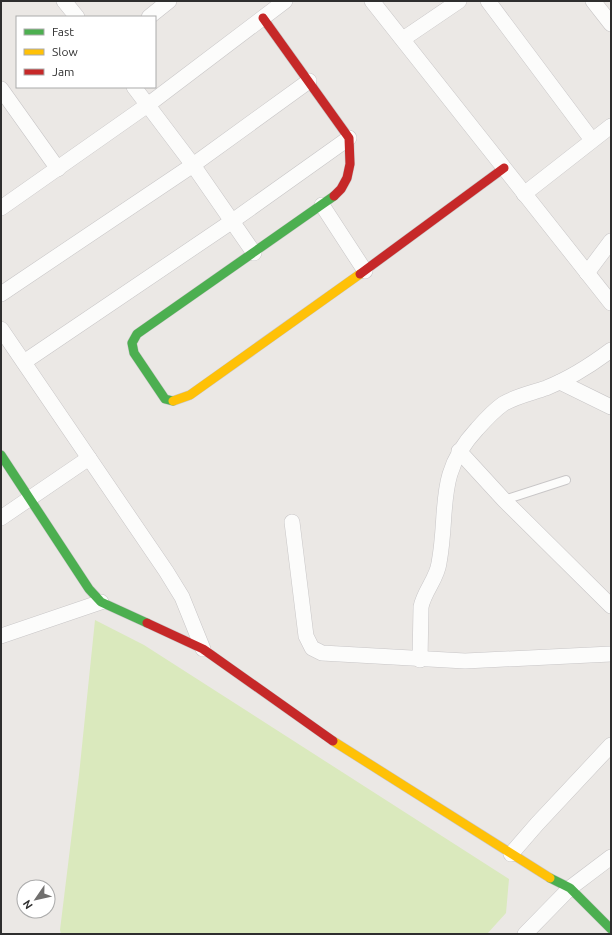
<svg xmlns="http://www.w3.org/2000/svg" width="612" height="935" font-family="Ubuntu,sans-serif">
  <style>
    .pitch { fill: #dae9bd }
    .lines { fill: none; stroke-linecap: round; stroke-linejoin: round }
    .lane-casing { stroke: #c8c6c7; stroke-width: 10 }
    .street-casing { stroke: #c8c6c7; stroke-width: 16 }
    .fast-casing { stroke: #c8c6c7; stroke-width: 10 }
    .slow-casing { stroke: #c8c6c7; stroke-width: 10 }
    .jam-casing { stroke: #c8c6c7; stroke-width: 10 }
    .lane { stroke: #fcfcfb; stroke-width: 8 }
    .street { stroke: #fcfcfb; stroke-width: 15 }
    .fast { stroke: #4caf50; stroke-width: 9 }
    .slow { stroke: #ffc107; stroke-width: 9 }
    .jam { stroke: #c62828; stroke-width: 9 }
  </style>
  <rect width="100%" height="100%" fill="#ebe8e5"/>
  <polygon class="pitch" points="95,620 144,645 509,879 506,913 487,934 61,934 60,930 79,775"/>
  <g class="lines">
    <g class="lane-casing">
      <polyline id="lane" points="504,500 566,480"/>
    </g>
    <g class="street-casing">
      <g id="street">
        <polyline points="64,1 77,17"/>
        <polyline points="372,1 611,303"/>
        <polyline points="488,1 592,140"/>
        <polyline points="593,1 611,24"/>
        <polyline points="149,17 169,1"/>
        <polyline points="403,39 459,1"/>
        <polyline points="134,87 193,165 254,253"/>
        <polyline points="1,89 58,169"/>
        <polyline points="524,194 611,126"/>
        <polyline points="322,205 365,271"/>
        <polyline points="1,208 149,104 285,1"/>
        <polyline points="587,273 611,241"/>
        <polyline points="1,294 193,165 309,81"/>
        <polyline points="1,329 166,571 182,597 203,649"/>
        <polyline points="24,362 231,222 349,138"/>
        <polyline points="560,382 611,407"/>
        <polyline points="459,451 504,500 611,606"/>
        <polyline points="1,518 89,458"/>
        <polyline points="292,522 306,636 312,648 322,653 465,661 611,654"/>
        <polyline points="1,636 101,602"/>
        <path d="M420,660L421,607C424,591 437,579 439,563C449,509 435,474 477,429C485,420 493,411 503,404C516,396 532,393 546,388C569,379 591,365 611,350"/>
        <polyline points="511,854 537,824 611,745"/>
        <polyline points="525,934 570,888 611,857"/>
      </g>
    </g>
    <g class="fast-casing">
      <g id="fast">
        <polyline points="173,401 165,399 134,353 132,343 137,334 334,196"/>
        <polyline points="1,455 89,589 101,602 147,623"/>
        <polyline points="550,878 570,888 611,929"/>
      </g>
    </g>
    <g class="slow-casing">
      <g id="slow">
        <polyline points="173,401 190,395 360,274"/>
        <polyline points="333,741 550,878"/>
      </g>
    </g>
    <g class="jam-casing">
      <g id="jam">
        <polyline points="263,18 349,138 350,164 347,178 341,189 334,196"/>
        <polyline points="360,274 504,168"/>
        <polyline points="147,623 203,649 333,741"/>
      </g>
    </g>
    <use href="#lane" class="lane"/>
    <use href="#street" class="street"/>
    <use href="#fast" class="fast"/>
    <use href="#slow" class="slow"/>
    <use href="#jam" class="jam"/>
  </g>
  <rect width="612" height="935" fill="none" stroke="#2e2e2e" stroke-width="4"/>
  <rect x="16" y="16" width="140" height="72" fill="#ffffff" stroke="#ababab"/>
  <rect x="24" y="29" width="20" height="6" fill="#4caf50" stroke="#ababab"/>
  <text x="52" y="36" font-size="12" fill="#2e2e2e">Fast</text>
  <rect x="24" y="49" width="20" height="6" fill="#ffc107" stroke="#ababab"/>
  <text x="52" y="56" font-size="12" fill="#2e2e2e">Slow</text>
  <rect x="24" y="69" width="20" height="6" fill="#c62828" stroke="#ababab"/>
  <text x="52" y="76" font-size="12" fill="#2e2e2e">Jam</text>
  <g transform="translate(36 899) rotate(236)"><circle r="19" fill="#ffffff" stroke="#ababab"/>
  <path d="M0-3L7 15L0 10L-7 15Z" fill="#706f6e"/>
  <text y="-6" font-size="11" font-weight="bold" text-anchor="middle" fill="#2e2e2e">N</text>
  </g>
</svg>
